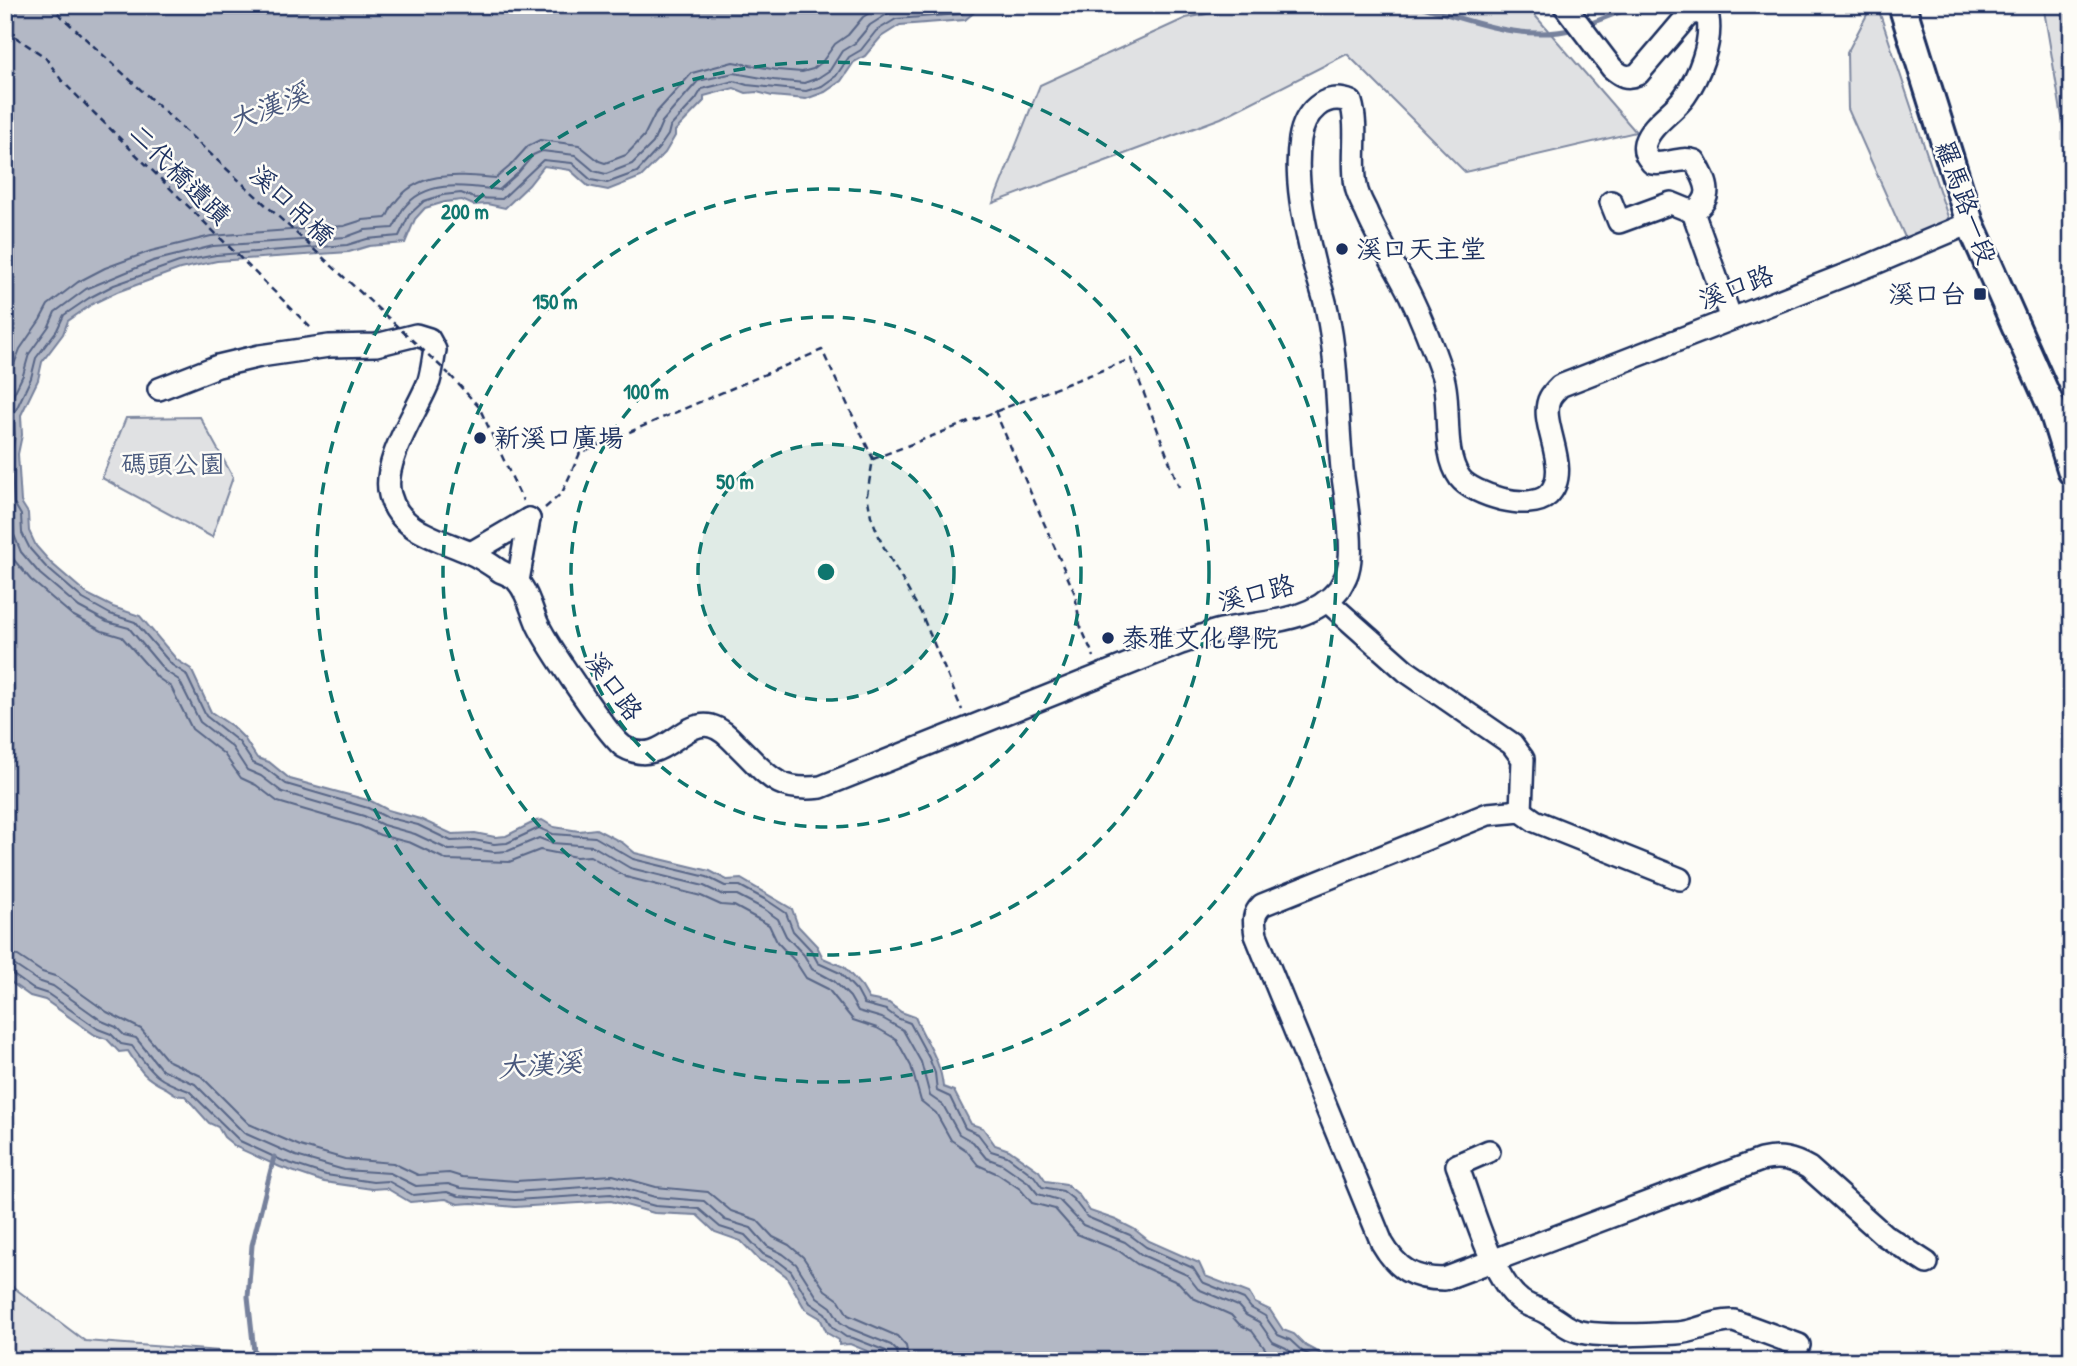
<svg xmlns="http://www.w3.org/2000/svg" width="2077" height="1366" font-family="'Patrick Hand','LXGW WenKai TC',sans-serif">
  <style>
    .green { fill: #e0e1e3; stroke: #7e88a0; stroke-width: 2 }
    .water { fill: #b3b8c5; stroke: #76819c; stroke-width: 2 }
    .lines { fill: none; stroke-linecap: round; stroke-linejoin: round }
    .shore { stroke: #586687; stroke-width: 2 }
    .stream { stroke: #76819c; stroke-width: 5 }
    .minor-casing { stroke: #1b2f5e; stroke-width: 26 }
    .major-casing { stroke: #1b2f5e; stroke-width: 32 }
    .path { stroke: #1b2f5e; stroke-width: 2.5; stroke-dasharray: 7 5; stroke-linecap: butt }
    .minor { stroke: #fdfcf7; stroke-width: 21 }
    .major { stroke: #fdfcf7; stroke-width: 26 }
    .path-bridge { stroke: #1b2f5e; stroke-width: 2.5; stroke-dasharray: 7 5; stroke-linecap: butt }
    .ring { fill: none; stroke: #0f766e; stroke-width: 3.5; stroke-dasharray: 12 9 }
    .poi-dot { fill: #1b2f5e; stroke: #fdfcf7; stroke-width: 2.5 }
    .labels { text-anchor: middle; stroke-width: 5; stroke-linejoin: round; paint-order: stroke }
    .street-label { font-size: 26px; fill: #1b2f5e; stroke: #fdfcf7 }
    .poi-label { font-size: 26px; fill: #1b2f5e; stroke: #fdfcf7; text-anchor: start }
    .park-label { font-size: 26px; fill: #4c5c7f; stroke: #fdfcf7 }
    .water-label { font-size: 28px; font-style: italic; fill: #49587d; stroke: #fdfcf7 }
    .centre { fill: #0f766e; stroke: #fdfcf7; stroke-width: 3.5 }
    .ring-label { font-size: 21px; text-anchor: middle; font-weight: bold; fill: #0f766e; stroke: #fdfcf7; stroke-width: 5; stroke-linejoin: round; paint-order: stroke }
  </style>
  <rect width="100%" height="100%" fill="#fdfcf7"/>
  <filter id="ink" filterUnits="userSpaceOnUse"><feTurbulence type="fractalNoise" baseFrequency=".0143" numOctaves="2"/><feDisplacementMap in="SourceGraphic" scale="14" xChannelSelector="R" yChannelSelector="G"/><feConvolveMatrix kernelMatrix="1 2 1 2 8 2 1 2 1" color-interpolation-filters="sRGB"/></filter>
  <g filter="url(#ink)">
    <g class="green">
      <polygon points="1253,5 1526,5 1636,132 1465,172 1347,54 1221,118 993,203 1040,85 1186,18"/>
      <polygon points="1872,5 1877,5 1950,223 1907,242 1848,109 1847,53"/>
      <polygon points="2042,5 2072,5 2072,177 2044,10"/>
      <polygon points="200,417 233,477 212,537 102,478 126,418"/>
      <polygon points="5,1281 85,1341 356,1361 5,1361"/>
    </g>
    <path class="water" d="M5,5H988L978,9L965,20L900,25L881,37L865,56L854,62L841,81L825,92L806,99L772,96L757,92L746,93L734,88L704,96V101L675,131V136L665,153L641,177L608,190L588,186L570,170L544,166L529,185L505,208L487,204L473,205L462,200L445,202L425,208L415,219L405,243L369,246L349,252L217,261L180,269L117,292L92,304L68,321L63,334L42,362L38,380L21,415L22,435L18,454L21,502L28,513L29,531L36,546L51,563L87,594L113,607L140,616L177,660L191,669L211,712L232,726L244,738L257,758L269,762L290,779L371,801L388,810L420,819L452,834L475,833L495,837L506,836L536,821L542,820L554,827L579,831L596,829L623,843L635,853L710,871L727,880L741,879L792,909L798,926L817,946L823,958L844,967L862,987L869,999L889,1003L901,1012L915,1017C925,1041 941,1060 943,1087L954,1091L971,1124L983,1128L995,1145L1009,1150L1039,1171L1046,1181L1066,1184L1078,1194L1090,1211L1116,1220L1134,1229L1149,1241L1199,1263L1205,1276L1249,1293L1255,1303L1270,1310L1283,1330L1294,1334L1306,1346L1334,1361H891L850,1344L839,1345V1340L827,1333L820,1318L805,1309L786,1276L774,1267L759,1260L741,1241L715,1232L697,1215L654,1213L611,1201L515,1207L472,1203L458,1204L446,1199L410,1202L386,1188L372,1189L324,1182L280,1167L236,1147L224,1137L218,1127L209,1123L185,1096C176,1097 172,1091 164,1087C143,1077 140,1070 128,1051L119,1052L107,1039L95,1035L45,1000L30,996L5,978Z"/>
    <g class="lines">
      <g class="shore">
        <polyline points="972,5 961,14 896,19 876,31 861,50 849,57 836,76 822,86 806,91 747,85 734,81 702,89 696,99 670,127 668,135 659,148 637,172 607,183 591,180 572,163 543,160 502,199 474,198 461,193 443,195 424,201 409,215 399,236 367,239 347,245 216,255 179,262 114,285 89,298 64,315 57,330 36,358 31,378 14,414 15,435 11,455 14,503 21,515 22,533 30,549 46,567 83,599 110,614 135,622 172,665 186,674 206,716 239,742 253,763 265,768 286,784 368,808 386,817 418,825 451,841 474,840 494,844 507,843 539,828 553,834 595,837 633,859 707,877 725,886 740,886 768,901 786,913 793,931 811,950 818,963 840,973 857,991 864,1004 886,1010 897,1018 910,1023 929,1058 935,1073 937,1091 950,1097 965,1128 978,1134 991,1151 1007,1156 1034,1176 1042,1187 1063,1191 1073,1199 1087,1217 1130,1235 1146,1247 1193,1268 1202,1282 1244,1299 1251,1308 1265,1316 1278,1335 1290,1340 1303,1352 1323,1361"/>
        <path d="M5,388L20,349L40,320L48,305L78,282L105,268L151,251L211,236L344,226L363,220L386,218C389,214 390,208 394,204C418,169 460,175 496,178L509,167L528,146L540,140L579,145L599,161L605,163L626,155L644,136L655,114L692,73L733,62L777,70L802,72L813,69L822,62L835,44L848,35L863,17L882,5"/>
        <path d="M5,412L23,375L29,354L49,326L55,312L86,289L153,261L213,246L346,237L365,230L393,228C397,222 399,215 403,209C426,178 467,186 499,190L517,174L533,155L542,151L575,155L594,171L606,174L632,164L653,143L662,122L698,81L734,73L774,80L804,83L818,78L830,70L842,51L855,43L870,25L892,11L956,5"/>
        <polyline points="5,501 12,518 14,535 21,552 40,574 79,607 107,622 129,628 165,671 179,680 200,722 232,747 247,770 261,776 282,792 364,816 383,825 415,834 449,850 474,849 494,852 508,851 539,838 552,843 593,846 630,868 704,886 723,895 737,895 764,909 778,919 786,936 804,955 812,969 834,981 850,997 858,1011 882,1018 903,1030 921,1062 930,1096 943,1105 959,1134 973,1142 986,1158 1002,1164 1028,1182 1038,1194 1059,1200 1083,1225 1125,1242 1142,1255 1187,1275 1198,1289 1238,1306 1246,1315 1259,1322 1273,1342 1286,1348 1301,1361"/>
        <polyline points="5,542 14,560 31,580 72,615 102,631 122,637 158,678 171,687 192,729 224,754 241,778 256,785 278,802 360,826 380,835 411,843 447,860 509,862 540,850 576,857 590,856 626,877 701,896 721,905 734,906 769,925 777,942 795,961 806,978 828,989 853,1020 877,1028 896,1039 911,1066 921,1101 936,1113 951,1140 966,1150 978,1165 998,1174 1020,1189 1032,1203 1055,1209 1077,1234 1119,1251 1137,1264 1179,1283 1193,1298 1231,1315 1239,1324 1252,1331 1266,1350 1284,1361"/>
        <polyline points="5,954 18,956 42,972 58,977 107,1012 141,1029 167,1060 201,1076 249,1124 300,1146 345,1159 393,1163 418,1175 449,1173 462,1177 516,1181 613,1175 656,1187 708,1192 731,1211 757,1220 773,1237 789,1245 803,1257 825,1290 839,1300 848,1315 897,1336 906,1346 909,1361"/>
        <polyline points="5,964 14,965 38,981 53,986 102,1021 116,1027 124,1035 136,1038 161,1069 195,1084 244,1133 296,1156 344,1170 390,1173 416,1186 448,1184 460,1188 515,1192 612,1185 655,1197 704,1201 725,1220 751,1228 767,1246 783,1254 796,1264 817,1297 831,1307 840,1322 849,1328 891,1345 897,1351 899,1361"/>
        <path d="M5,973L12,974L33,989L48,994L98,1029L111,1034L121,1044L132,1046C153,1074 155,1079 189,1091L240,1141L283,1161L326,1175L373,1182L388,1181L413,1195L447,1192L459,1196L515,1200L611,1194L655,1206L699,1209L720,1227L745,1235L763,1254L778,1261L791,1271L810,1303L825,1313L833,1328L846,1337L853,1338L886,1351L890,1361"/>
      </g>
      <g class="stream">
        <path d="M1416,5C1467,19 1523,44 1577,28"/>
        <polyline points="1586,25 1638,5"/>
        <polyline points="255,1361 248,1297 252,1245 274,1157"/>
      </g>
      <g class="minor-casing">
        <g id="minor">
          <path d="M1564,5L1612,68C1621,76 1627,79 1638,74L1689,14L1699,12L1708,18C1712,43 1699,76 1685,96C1674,112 1651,124 1645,143C1643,152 1647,157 1652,163C1667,166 1680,156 1695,161C1706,182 1716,196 1693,212L1731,319"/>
          <polyline points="1611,202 1619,222 1671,203 1693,212"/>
          <path d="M159,389L218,366L260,356L329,346L376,345L416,335L429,339L435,350C433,360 432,371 429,381C417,412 381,462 390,495C399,531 439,539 468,552C480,557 490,564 500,571C506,574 515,577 518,582C528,593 532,612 538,625C547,644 610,739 624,747C662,769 681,719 711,726C722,729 729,737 737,745C767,774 776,793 821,787L1181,643C1194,639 1208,633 1221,630C1261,621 1310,624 1339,589C1342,584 1347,576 1348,570C1355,547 1345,495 1342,469C1337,416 1338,363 1327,311C1324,294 1317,277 1313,260C1304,222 1294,178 1300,139C1304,113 1324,91 1351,102C1359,129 1351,158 1356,186C1357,194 1362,203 1366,211C1378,240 1396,267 1410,295C1422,320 1433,348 1442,374C1452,405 1441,452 1460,478C1473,495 1530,512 1548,495C1574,470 1537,422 1550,398C1552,394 1557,389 1560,386L1873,264L1970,223"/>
          <polyline points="471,553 529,519"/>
          <polyline points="518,581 529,519"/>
          <polyline points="1327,601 1406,671 1512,744 1523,759 1521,811"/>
          <path d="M1680,879L1535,821L1521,811L1488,814L1262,905C1252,915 1254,922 1256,935L1382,1243C1397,1269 1413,1279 1444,1279L1761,1160C1780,1156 1792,1158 1809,1168L1884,1235L1927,1263"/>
          <path d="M1489,1151L1457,1165C1471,1201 1490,1276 1520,1300C1528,1307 1539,1308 1548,1314C1562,1322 1569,1331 1586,1333C1616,1337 1646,1334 1677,1333C1697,1332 1714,1320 1734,1321L1799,1345"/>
        </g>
      </g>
      <g class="major-casing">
        <polyline id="major" points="1902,5 1970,223 2052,408 2072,472"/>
      </g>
      <g class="path">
        <polyline points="5,30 45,57 62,81 312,329"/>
        <polyline points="450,375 479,407 523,501"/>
        <polyline points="995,411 1075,594 1080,625 1094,657"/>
        <polyline points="873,459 1131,359 1179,487"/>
        <polyline points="545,508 562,493 580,453 822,350 873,459 867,495 871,516 882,544 921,613 962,710"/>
      </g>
      <use href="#minor" class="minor"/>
      <use href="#major" class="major"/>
      <polyline class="path-bridge" points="49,5 449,374"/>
    </g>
  </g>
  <circle cx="826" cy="572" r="128" fill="#0f766e" fill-opacity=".12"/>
  <g class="ring">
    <circle cx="826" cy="572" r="128"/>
    <circle cx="826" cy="572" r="255"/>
    <circle cx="826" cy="572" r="383"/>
    <circle cx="826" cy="572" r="510"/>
  </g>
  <g class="poi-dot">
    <circle cx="1342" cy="249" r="7"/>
    <rect x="1973" y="287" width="14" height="14" rx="3.5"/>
    <circle cx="480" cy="438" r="7"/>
    <circle cx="1108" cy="638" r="7"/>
  </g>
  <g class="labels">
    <g class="street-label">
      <text transform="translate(180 174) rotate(45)" y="9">二代橋遺蹟</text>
      <text transform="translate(1966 202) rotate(70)" y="9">羅馬路一段</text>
      <text transform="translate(292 205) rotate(43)" y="9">溪口吊橋</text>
      <text transform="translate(1736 287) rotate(-21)" y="9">溪口路</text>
      <text transform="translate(1256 593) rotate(-14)" y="9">溪口路</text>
      <text transform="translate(614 686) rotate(54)" y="9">溪口路</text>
    </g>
    <g class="poi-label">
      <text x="1356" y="258">溪口天主堂</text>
      <text x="1966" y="303" text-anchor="end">溪口台</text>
      <text x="494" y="447">新溪口廣場</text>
      <text x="1122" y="647">泰雅文化學院</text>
    </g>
    <g class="park-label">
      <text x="173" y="473">碼頭公園</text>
    </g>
    <g class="water-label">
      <text transform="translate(268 107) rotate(-22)" y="10">大漢溪</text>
      <text transform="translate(540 1064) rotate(-4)" y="10">大漢溪</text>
    </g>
  </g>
  <circle cx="826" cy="572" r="10" class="centre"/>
  <g class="ring-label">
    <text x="465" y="219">200 m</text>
    <text x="555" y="309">150 m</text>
    <text x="646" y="399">100 m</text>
    <text x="735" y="489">50 m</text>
  </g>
  <rect width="2077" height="1366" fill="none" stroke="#fdfcf7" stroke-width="28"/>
  <rect x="14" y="14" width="2049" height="1338" fill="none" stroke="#1b2f5e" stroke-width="2.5" filter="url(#ink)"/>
</svg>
